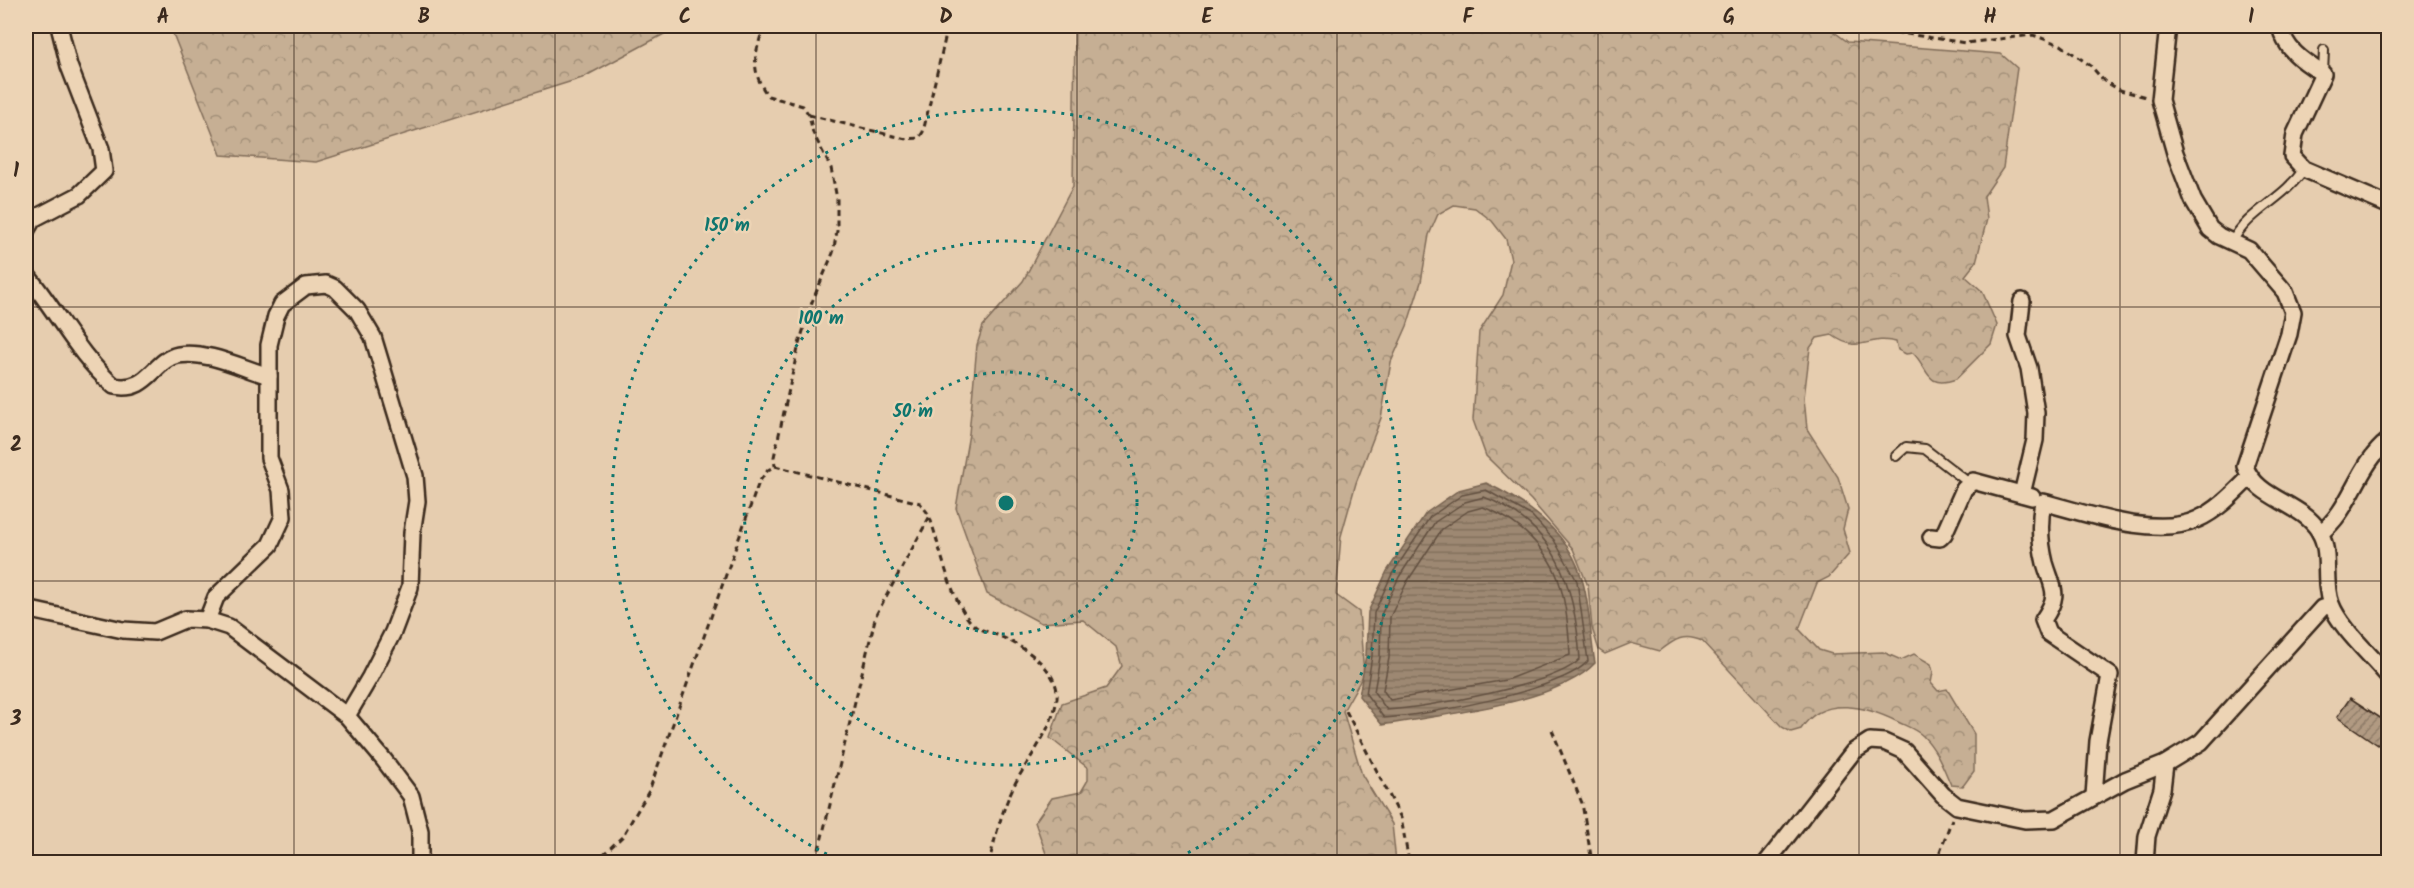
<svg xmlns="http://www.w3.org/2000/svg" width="2414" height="888" font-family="Kalam,sans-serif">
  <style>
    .forest { fill: url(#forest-crowns); stroke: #806c59; stroke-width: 1.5 }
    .water { fill: url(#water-rules); stroke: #766250; stroke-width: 1.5 }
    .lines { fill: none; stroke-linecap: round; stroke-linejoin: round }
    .shore { stroke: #625040; stroke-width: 1.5 }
    .building { fill: url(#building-hatch); stroke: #3b2a1e; stroke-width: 1.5 }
    .lane-casing { stroke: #3b2a1e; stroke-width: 12 }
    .street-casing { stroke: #3b2a1e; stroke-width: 20 }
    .path { stroke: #3b2a1e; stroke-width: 3; stroke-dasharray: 6 4.5; stroke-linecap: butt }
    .lane { stroke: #edd4b5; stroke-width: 8 }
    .street { stroke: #edd4b5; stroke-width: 15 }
    .grid { fill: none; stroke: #3b2a1e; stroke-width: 1.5; stroke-opacity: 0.55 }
    .ring { fill: none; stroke: #0f766e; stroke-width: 3; stroke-dasharray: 3 6 }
    .centre { fill: #0f766e; stroke: #edd4b5; stroke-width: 3 }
    .ring-label { font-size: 18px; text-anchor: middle; font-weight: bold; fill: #0f766e; stroke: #edd4b5; stroke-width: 5; stroke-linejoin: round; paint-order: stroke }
    .neatline { fill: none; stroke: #3b2a1e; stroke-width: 2 }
    .grid-label { font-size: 20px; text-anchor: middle; font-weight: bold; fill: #3b2a1e }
  </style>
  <defs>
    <pattern id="forest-crowns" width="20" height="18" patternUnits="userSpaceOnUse" patternTransform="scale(1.5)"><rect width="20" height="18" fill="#c6af94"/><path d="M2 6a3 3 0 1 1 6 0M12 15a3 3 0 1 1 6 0" fill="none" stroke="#a28f78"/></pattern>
    <pattern id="water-rules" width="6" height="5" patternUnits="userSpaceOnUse" patternTransform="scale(1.5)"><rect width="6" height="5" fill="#9d8872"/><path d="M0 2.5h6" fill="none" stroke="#816f5d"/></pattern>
    <pattern id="building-hatch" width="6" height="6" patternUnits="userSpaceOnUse" patternTransform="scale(1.5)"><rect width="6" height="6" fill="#b19a82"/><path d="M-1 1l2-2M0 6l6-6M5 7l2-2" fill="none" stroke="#917e6a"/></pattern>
  </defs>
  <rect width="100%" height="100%" fill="#e6cdaf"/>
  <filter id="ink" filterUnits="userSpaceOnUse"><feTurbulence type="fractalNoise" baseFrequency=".0167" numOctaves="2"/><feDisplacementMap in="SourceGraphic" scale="12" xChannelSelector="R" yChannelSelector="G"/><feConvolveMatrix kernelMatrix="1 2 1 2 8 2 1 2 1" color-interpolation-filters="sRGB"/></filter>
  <g filter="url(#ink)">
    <g class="forest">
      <polygon points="170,26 679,26 582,78 316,162 221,155"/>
      <path d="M1075,26H1826L1848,42L2001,54L2017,68L2003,168L1984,196L1987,219L1976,262L1965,276L1982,291L1997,325L1991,344L1956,379C1925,390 1929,368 1913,353L1906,354L1898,350L1896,342C1868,334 1861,356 1832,335L1817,338L1810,348L1804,398L1807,429L1838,477L1848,509L1843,529L1850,553L1829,577L1817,583L1799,629L1819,650L1832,654L1883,652L1901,660L1914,654L1931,664L1933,672L1931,683L1938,691L1947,689L1974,734V771L1963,786L1951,785C1943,767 1937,750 1923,736C1917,730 1906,726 1898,722C1868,707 1823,694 1801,729L1791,732L1782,727L1702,641C1684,633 1675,639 1660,651L1631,643L1605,654L1599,650L1592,628L1588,586L1573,549L1531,500L1486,456L1473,420L1479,332L1503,295L1511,260L1506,239L1492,221L1475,208L1454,205L1438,214L1429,235L1421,282L1407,326L1391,362L1381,418L1356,483L1341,536L1336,595L1359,612L1364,674L1343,711L1362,775L1392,824L1396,862H1049L1035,822L1052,798L1081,792L1088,780V768L1050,738L1062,703L1106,688L1122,666L1116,647L1083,620L1041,623L987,594L956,508L969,434L977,345L983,326L1023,281L1073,186Z"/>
    </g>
    <path class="water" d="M1486,483C1528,503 1569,532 1582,579C1590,605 1590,636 1595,663C1558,704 1438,715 1382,725L1359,696L1366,655L1368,612L1387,571L1426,513L1459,490Z"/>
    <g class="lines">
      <g class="shore">
        <path d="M1486,490L1532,516L1554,540L1577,581L1588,661C1564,690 1424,716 1384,718L1366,694L1372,656L1374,613L1392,574L1430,517L1462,495Z"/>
        <path d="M1484,497C1558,526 1575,587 1580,659C1557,685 1424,708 1387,710L1374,692L1380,657L1381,615L1399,577L1435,522L1465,502Z"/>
        <path d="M1483,507C1517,519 1550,550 1560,585C1566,605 1569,633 1570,655L1506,680L1390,700L1383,690L1389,658L1390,617L1407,582L1442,529L1468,511Z"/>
      </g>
    </g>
    <polygon class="building" points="2350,698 2388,723 2388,729 2378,745 2337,717"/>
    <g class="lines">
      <g class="lane-casing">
        <g id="lane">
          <polyline points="2323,74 2324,50"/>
          <path d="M2232,242C2248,211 2283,200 2304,169"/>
          <polyline points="1896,456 1906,447 1925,449 1969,483"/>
        </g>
      </g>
      <g class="street-casing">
        <g id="street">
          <path d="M2168,26L2160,100L2175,153L2193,200L2210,229L2219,236L2249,250L2285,292L2293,312L2289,334L2245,466C2256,499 2301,502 2319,531C2332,552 2322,581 2331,604C2340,628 2371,655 2388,676"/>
          <path d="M2280,26C2285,50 2303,61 2323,74L2295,134L2292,156L2304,169L2388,205"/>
          <polyline points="26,231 33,219 79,195 104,171 101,149 69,66 59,26"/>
          <path d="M26,274C56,310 78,355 114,386C149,393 153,360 178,355C206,350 242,368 269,376"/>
          <polyline points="2022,301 2018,336 2029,368 2036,413 2035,440 2022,494"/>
          <path d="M2320,533C2351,511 2357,465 2388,441"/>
          <polyline points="1931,537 1940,538 1944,534 1964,489 1973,481 2032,497"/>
          <polyline points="26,609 123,630 155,632 186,619 207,620 229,627 347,716 384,760 411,796 420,831 420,862"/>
          <polyline points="207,620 216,597 270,545 283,517 281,490 269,458 269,345 276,316 282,304 306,286 326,284 335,288 357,310 373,337 415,476 417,501 412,533 410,587 393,632 370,677 347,716"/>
          <path d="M2094,796L2098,741L2110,675L2048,633L2043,620C2061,593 2053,590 2045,563C2040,543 2039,522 2043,502C2086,513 2156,539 2198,519C2218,510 2234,493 2249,478"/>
          <polyline points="1767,862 1853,752 1870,741 1884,742 1904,751 1943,795 1957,806 2025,820 2054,819 2125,780 2165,764 2201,742 2322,608 2331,605"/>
          <polyline points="2145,862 2147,836 2162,789 2165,764"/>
        </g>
      </g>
      <g class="path">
        <path d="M764,26C755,54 749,70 768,96L803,106L809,115L813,133L831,168L837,199V231L833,253L812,302L799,344L774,457L775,466"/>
        <polyline points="1854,26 1966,43 2033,35 2061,45 2091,66 2104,81 2120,90 2146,97"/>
        <polyline points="809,115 906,139 919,138 923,132 948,26"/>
        <path d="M930,518C940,547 952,608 976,627C983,631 990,632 997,635C1020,644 1060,669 1057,698C1053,728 1031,755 1017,780C1003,805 996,835 989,862"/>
        <polyline points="1346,711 1401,818 1409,862"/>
        <polyline points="1552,730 1582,803 1592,862"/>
        <polyline points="595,862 622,837 649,791 759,482 768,470 775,466 920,503 930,516 876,615 816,862"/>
        <polyline points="1936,862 1952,819"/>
      </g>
      <use href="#lane" class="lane"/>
      <use href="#street" class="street"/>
    </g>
  </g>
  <path class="grid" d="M294,26V862M555,26V862M816,26V862M1077,26V862M1337,26V862M1598,26V862M1859,26V862M2120,26V862M26,307H2388M26,581H2388"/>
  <g class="ring">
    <circle cx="1006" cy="503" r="131"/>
    <circle cx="1006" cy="503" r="262"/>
    <path d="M843 862A394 394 0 1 1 1169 862"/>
  </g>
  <circle cx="1006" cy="503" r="9" class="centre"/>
  <g class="ring-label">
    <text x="727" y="231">150 m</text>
    <text x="821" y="324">100 m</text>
    <text x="913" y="417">50 m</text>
  </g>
  <rect width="2414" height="888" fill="none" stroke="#edd4b5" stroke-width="66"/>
  <rect x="33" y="33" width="2348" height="822" class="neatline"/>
  <g class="grid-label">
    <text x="163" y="23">A</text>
    <text x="424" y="23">B</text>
    <text x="685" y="23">C</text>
    <text x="946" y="23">D</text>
    <text x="1207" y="23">E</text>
    <text x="1468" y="23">F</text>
    <text x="1729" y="23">G</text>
    <text x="1990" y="23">H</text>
    <text x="2251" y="23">I</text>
    <text x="16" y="177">1</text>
    <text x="16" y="451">2</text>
    <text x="16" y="725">3</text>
  </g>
</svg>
